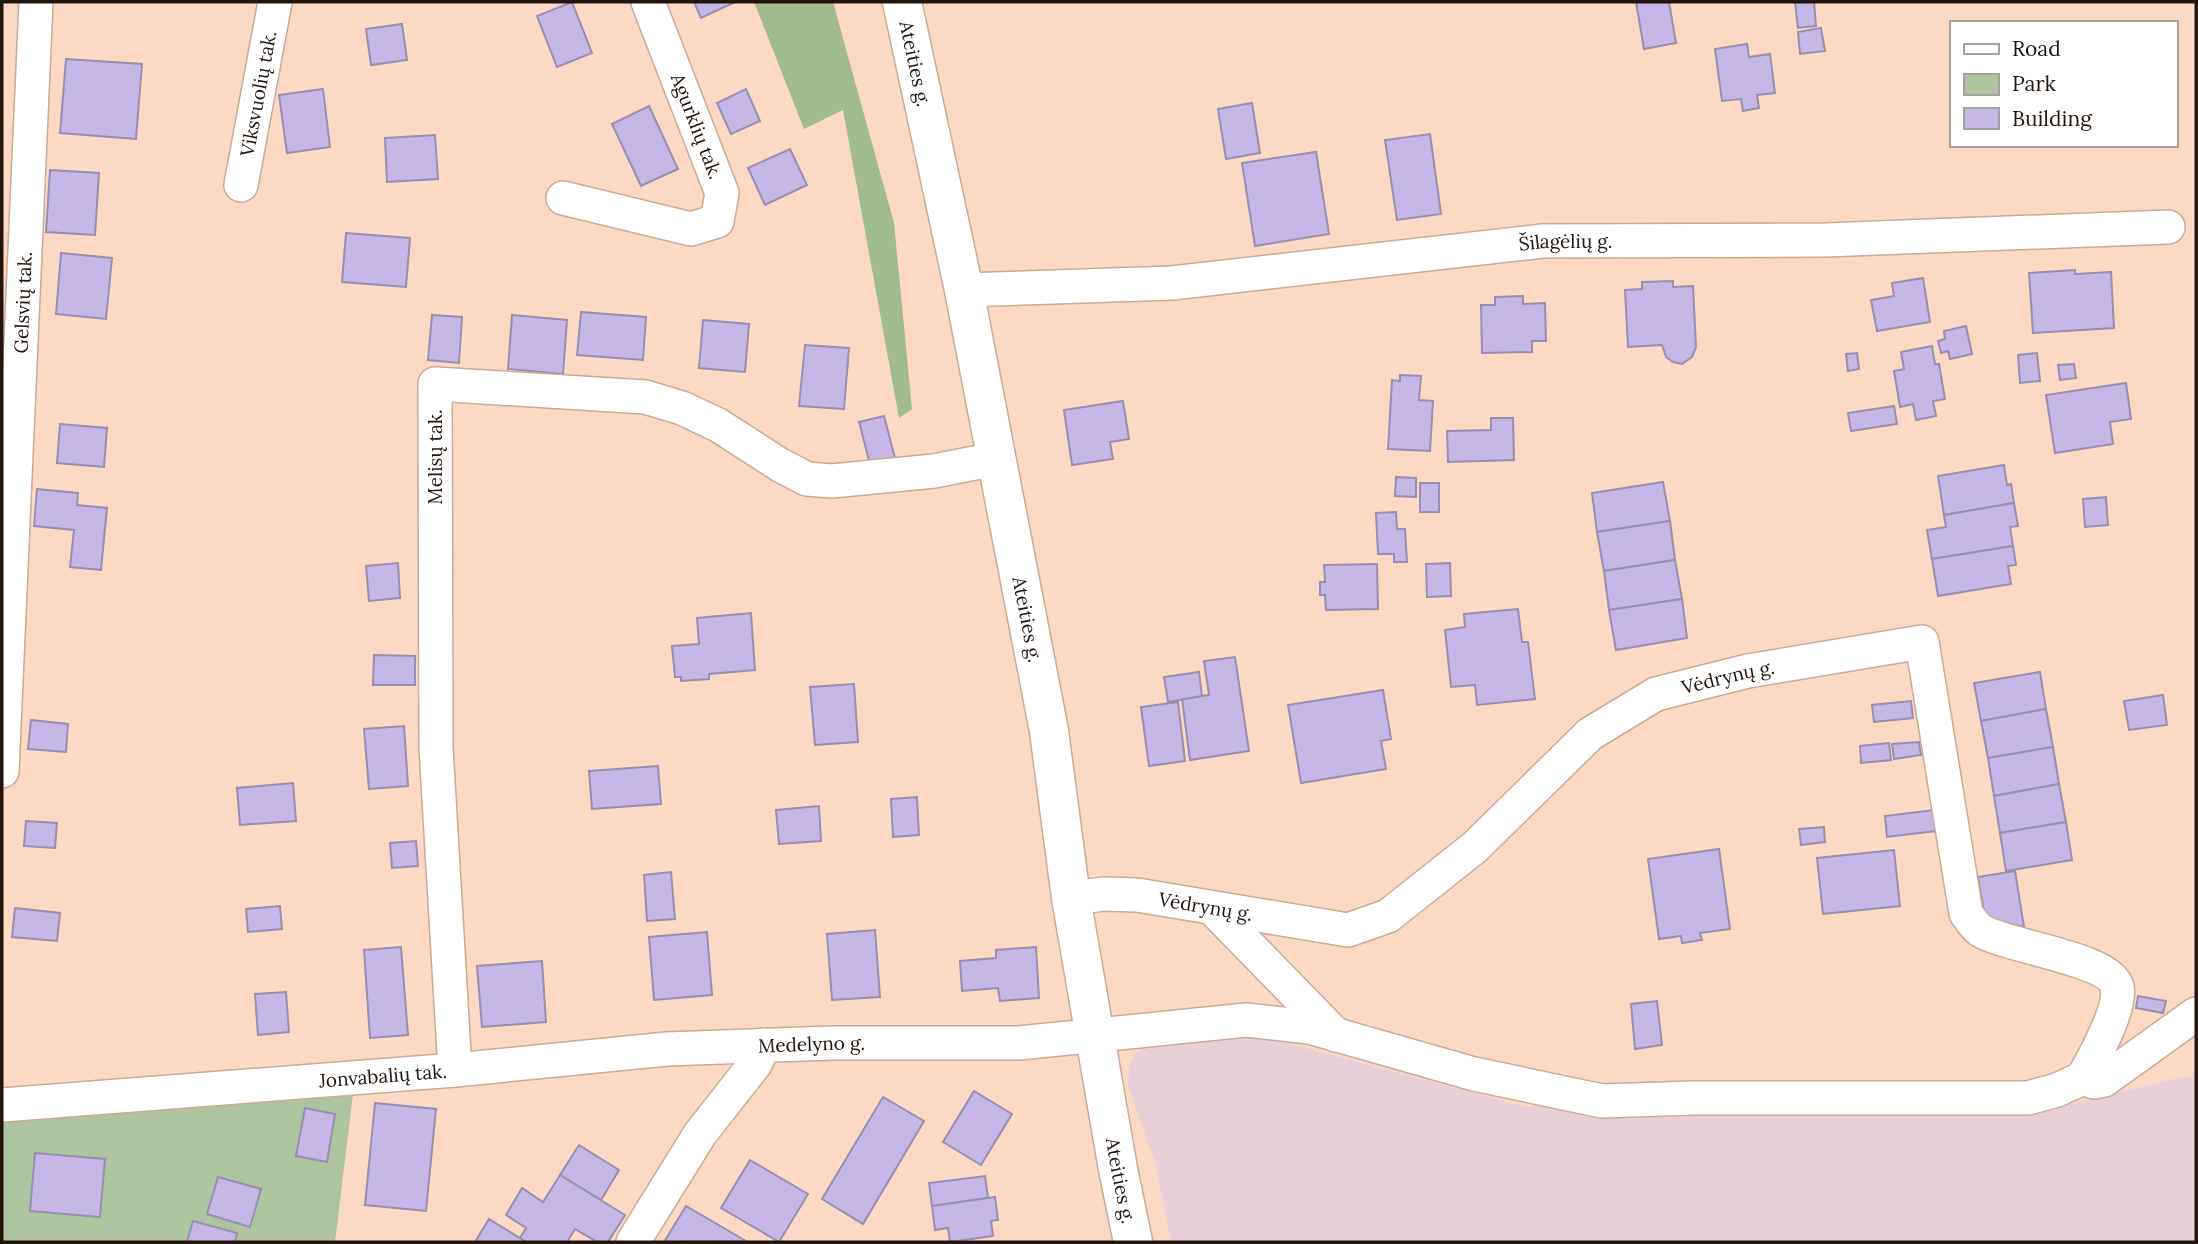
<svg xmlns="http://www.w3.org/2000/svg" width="2198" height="1244" font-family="Lora,serif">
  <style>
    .commercial { fill: #e8d0d9 }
    .green { fill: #aec39f }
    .forest { fill: #a1bb8d }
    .building { fill: #c5b6e6; stroke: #988eae; stroke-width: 2 }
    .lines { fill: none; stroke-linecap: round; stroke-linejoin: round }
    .street-casing { stroke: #cbaa96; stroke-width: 36 }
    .secondary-casing { stroke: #cbaa96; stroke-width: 41 }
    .street { stroke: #fff; stroke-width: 33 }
    .secondary { stroke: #fff; stroke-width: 38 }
    .labels { text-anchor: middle; stroke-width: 5; stroke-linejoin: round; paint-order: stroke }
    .street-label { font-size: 19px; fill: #21150d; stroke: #fff }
  </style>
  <rect width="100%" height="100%" fill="#fcd9c5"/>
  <polygon class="commercial" points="1235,1029 1522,1106 1691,1113 2072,1104 2186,1076 2196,1080 2196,1242 1171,1242 1155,1161 1128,1087 1129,1066 1135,1055 1146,1045"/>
  <polygon class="green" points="355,1078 335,1242 2,1242 2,1105"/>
  <polygon class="forest" points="754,2 833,2 894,223 912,409 899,418 843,110 804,129"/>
  <g class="building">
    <polygon points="572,2 592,53 557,67 537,16"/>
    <polygon points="694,2 735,2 701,18"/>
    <polygon points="1636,2 1669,2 1676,43 1644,49"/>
    <polygon points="1795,2 1814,2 1816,26 1798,28"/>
    <polygon points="402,24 407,60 371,65 366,29"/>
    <polygon points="1821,28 1825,51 1800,54 1798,32"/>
    <polygon points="1747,44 1749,57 1770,54 1775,93 1757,95 1759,108 1743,111 1741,99 1722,101 1715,49"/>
    <polygon points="66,59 142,64 136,139 60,133"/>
    <polygon points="323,89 330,147 287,153 279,95"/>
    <polygon points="746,89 760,121 731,134 717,103"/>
    <polygon points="1252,103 1260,153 1226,159 1218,109"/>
    <polygon points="649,106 678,169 641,186 612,124"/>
    <polygon points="1430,134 1441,214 1397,220 1385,140"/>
    <polygon points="435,135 438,179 387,182 385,138"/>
    <polygon points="790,149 807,185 765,205 748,168"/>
    <polygon points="1316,152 1329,234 1255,246 1242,163"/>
    <polygon points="50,170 99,173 95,235 46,232"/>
    <polygon points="346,233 410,238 406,287 342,282"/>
    <polygon points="61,253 112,258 106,319 56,314"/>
    <polygon points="2075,270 2075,274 2111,272 2114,328 2033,333 2029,273"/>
    <polygon points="1923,278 1930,322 1877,331 1871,300 1894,296 1892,283"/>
    <polygon points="1673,281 1673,287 1693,286 1696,347 1692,357 1682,364 1673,362 1666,357 1662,345 1628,347 1625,290 1642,289 1642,282"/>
    <polygon points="1523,296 1523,304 1545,303 1546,341 1532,341 1532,352 1482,353 1481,305 1495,305 1495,297"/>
    <polygon points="581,312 646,317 643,360 577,355"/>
    <polygon points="432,315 462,317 459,363 428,360"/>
    <polygon points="512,315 567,320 563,374 508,369"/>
    <polygon points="703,320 749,324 745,372 699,368"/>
    <polygon points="1966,326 1972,354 1950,359 1948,351 1941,353 1938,341 1945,339 1944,331"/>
    <polygon points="805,345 849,348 844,409 799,406"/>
    <polygon points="1932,346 1935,364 1939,364 1945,399 1933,401 1936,416 1916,420 1913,404 1900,407 1894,371 1904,369 1901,352"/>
    <polygon points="1857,353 1859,369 1848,371 1846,354"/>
    <polygon points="2037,353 2040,381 2020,383 2018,355"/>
    <polygon points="2074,364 2076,378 2060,380 2058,365"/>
    <polygon points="1400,375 1421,376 1419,400 1433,401 1430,451 1388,449 1392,380 1400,381"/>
    <polygon points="2126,383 2131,419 2110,422 2113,444 2055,453 2046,395"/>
    <polygon points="1123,401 1129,439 1110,442 1113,459 1072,465 1064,410"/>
    <polygon points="1894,406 1897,424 1851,431 1848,413"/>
    <polygon points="884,416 895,458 870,464 859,422"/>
    <polygon points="1491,418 1513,418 1514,460 1448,462 1447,431 1491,430"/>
    <polygon points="60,424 107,428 104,467 57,463"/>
    <polygon points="2004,465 2007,485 2011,484 2014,503 1944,515 1938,476"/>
    <polygon points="1396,477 1416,478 1416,497 1395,496"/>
    <polygon points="1663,482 1670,521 1597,532 1592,493"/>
    <rect x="1420" y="483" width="19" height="29"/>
    <polygon points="37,489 78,493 77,505 107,508 101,570 70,567 74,530 34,526"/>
    <polygon points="2106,497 2108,525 2085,527 2083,499"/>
    <polygon points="2014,503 2018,526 2010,527 2013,546 1932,559 1927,530 1946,527 1944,515"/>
    <polygon points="1396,512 1397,529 1405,529 1407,562 1394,562 1394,554 1378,554 1376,513"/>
    <polygon points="1670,521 1675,560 1604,571 1597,532"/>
    <polygon points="2013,546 2016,565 2008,566 2011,584 1938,596 1932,559"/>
    <polygon points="1675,560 1682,599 1609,610 1604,571"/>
    <polygon points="398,563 400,598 369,601 366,566"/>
    <polygon points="1450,563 1451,596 1427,597 1426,564"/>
    <polygon points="1377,564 1378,609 1326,610 1325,595 1320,595 1320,582 1325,582 1324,565"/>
    <polygon points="1682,599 1687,638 1616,650 1609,610"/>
    <polygon points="1518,609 1522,642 1528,642 1535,699 1477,705 1475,685 1451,687 1445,630 1465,627 1464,614"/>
    <polygon points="751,613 755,670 709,674 709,679 681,681 681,677 675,677 672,646 699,644 697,618"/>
    <polygon points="374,655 415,656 415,685 373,685"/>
    <polygon points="1235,657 1249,751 1190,760 1182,699 1209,695 1204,661"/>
    <polygon points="1199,672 1202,696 1168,702 1164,677"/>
    <polygon points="2040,672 2046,709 1981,721 1974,683"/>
    <polygon points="854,684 858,742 815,745 810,687"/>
    <polygon points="1383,690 1391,739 1381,741 1386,769 1301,783 1288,705"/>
    <polygon points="2163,695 2167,725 2129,730 2124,701"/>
    <polygon points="1911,701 1913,718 1874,722 1872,705"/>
    <polygon points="1178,702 1185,761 1149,766 1141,707"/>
    <polygon points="2046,709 2053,747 1988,758 1981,721"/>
    <polygon points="31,720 68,724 66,752 28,749"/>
    <polygon points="404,726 408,786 369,789 364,729"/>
    <polygon points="1919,742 1921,755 1894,759 1892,744"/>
    <polygon points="1889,743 1891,760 1861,763 1860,746"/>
    <polygon points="2053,747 2059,784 1994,796 1988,758"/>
    <polygon points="658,766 661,804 592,809 589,771"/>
    <polygon points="293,783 296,821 240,825 237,788"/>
    <polygon points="2059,784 2066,822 2000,833 1994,796"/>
    <polygon points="917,797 919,835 893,837 891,799"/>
    <polygon points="819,806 821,841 779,844 776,810"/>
    <polygon points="1934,810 1937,831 1887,837 1885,816"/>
    <polygon points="26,821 57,823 55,848 24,846"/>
    <polygon points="2066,822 2072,860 2006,871 2000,833"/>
    <polygon points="1824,827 1825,842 1801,845 1799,829"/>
    <polygon points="416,841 418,866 392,868 390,843"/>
    <polygon points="1719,849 1730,929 1700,933 1702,940 1682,943 1681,936 1659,939 1648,859"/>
    <polygon points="1894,850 1900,906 1823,914 1817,858"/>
    <polygon points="2015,871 2024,927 1985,919 1978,877"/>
    <polygon points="671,872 675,919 647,921 644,875"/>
    <polygon points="280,906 282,929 248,932 246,909"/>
    <polygon points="15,908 60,913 57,941 12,937"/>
    <polygon points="875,930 880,997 832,1000 827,934"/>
    <polygon points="707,932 712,995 654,1000 649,937"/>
    <polygon points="401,947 408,1035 370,1038 364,950"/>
    <polygon points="1036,947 1039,998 1000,1001 998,988 962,991 960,961 996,958 996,950"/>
    <polygon points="542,961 546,1022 482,1027 477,966"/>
    <polygon points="286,992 289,1032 258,1035 255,994"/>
    <polygon points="2138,996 2166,1001 2163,1013 2136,1008"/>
    <polygon points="1657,1001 1662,1045 1635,1049 1631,1004"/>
    <polygon points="974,1091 1012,1114 981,1165 943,1142"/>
    <polygon points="883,1097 924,1121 863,1224 822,1199"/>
    <polygon points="375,1103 436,1109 426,1211 365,1205"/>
    <polygon points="305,1108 335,1114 327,1162 296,1156"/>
    <polygon points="579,1145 619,1170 601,1200 560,1175"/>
    <polygon points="35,1153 105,1159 100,1217 30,1211"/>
    <polygon points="750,1160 808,1194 779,1242 721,1208"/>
    <polygon points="560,1175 625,1215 608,1242 597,1242 575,1229 567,1242 526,1242 520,1238 526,1228 506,1215 522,1188 543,1202"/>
    <polygon points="985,1176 988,1198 932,1206 929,1183"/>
    <polygon points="218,1177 261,1189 250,1227 207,1214"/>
    <polygon points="995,1197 998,1220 991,1221 993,1236 950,1242 948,1228 935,1230 932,1206"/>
    <polygon points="686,1206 746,1241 664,1242"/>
    <polygon points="489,1219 520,1238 526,1242 475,1242"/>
    <polygon points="193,1221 237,1233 235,1242 187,1242"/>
  </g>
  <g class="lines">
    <g class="street-casing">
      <g id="street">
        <path id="s1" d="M241,185L275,2"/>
        <polyline points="563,198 691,229 717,221 722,193 648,2"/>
        <path id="s2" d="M964,290L1172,283L1543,241L1825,240L2168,227"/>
        <path id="s3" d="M2,771L36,2"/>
        <path id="s4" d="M1071,898L1104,894L1137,895L1348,930L1388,916L1475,847L1590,734L1656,694L1748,671L1922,642L1966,913C1970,919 1974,926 1980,930C2006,947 2110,958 2117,987C2122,1009 2093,1059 2083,1078"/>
        <polyline points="1212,908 1336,1035"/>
        <polyline points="455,1070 436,748 435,384 645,397 682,408 718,425 780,465 807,479 832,481 934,471 995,459"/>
        <path id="s5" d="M2,1105L455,1070L667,1049L831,1043H1019L1246,1020L1309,1027L1474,1074L1602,1101L1693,1098H2028L2057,1090L2083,1078L2094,1082L2104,1080L2196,1014"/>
        <polyline points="633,1242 700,1134 755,1064 764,1045"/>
      </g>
    </g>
    <g class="secondary-casing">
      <g id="secondary">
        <path id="s6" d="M902,2L964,290L1049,731L1071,898L1118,1169L1133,1242"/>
      </g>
    </g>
    <use href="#street" class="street"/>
    <use href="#secondary" class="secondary"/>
  </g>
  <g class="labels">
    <g class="street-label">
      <text dy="7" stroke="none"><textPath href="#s6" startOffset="63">Ateities g.</textPath></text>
      <text dy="7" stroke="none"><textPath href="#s1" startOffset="93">Viksvuolių tak.</textPath></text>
      <text transform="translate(697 126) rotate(69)" y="7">Agurklių tak.</text>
      <text dy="7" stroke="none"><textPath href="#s2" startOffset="604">Šilagėlių g.</textPath></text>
      <text dy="7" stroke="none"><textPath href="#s3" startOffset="469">Gelsvių tak.</textPath></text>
      <text transform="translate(435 457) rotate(-90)" y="7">Melisų tak.</text>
      <text dy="7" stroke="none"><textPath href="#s6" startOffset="630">Ateities g.</textPath></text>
      <text dy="7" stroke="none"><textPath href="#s4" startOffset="746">Vėdrynų g.</textPath></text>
      <text dy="7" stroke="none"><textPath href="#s4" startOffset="136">Vėdrynų g.</textPath></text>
      <text dy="7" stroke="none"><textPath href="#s5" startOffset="812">Medelyno g.</textPath></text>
      <text dy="7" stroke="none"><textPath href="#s5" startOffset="382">Jonvabalių tak.</textPath></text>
      <text dy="7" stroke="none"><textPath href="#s6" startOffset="1199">Ateities g.</textPath></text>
    </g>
  </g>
  <rect width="2198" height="1244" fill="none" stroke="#21150d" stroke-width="7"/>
  <rect x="1950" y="21" width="228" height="126" fill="#ffffff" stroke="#a6a19e" stroke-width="2"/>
  <rect x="1964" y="44" width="35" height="10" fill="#ffffff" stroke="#a6a19e" stroke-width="2"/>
  <text x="2012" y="56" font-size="21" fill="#21150d">Road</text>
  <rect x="1964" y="74" width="35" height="21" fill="#aec39f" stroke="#a6a19e" stroke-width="2"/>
  <text x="2012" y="91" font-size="21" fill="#21150d">Park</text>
  <rect x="1964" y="108" width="35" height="21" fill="#c5b6e6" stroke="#a6a19e" stroke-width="2"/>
  <text x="2012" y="126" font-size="21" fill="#21150d">Building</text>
</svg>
